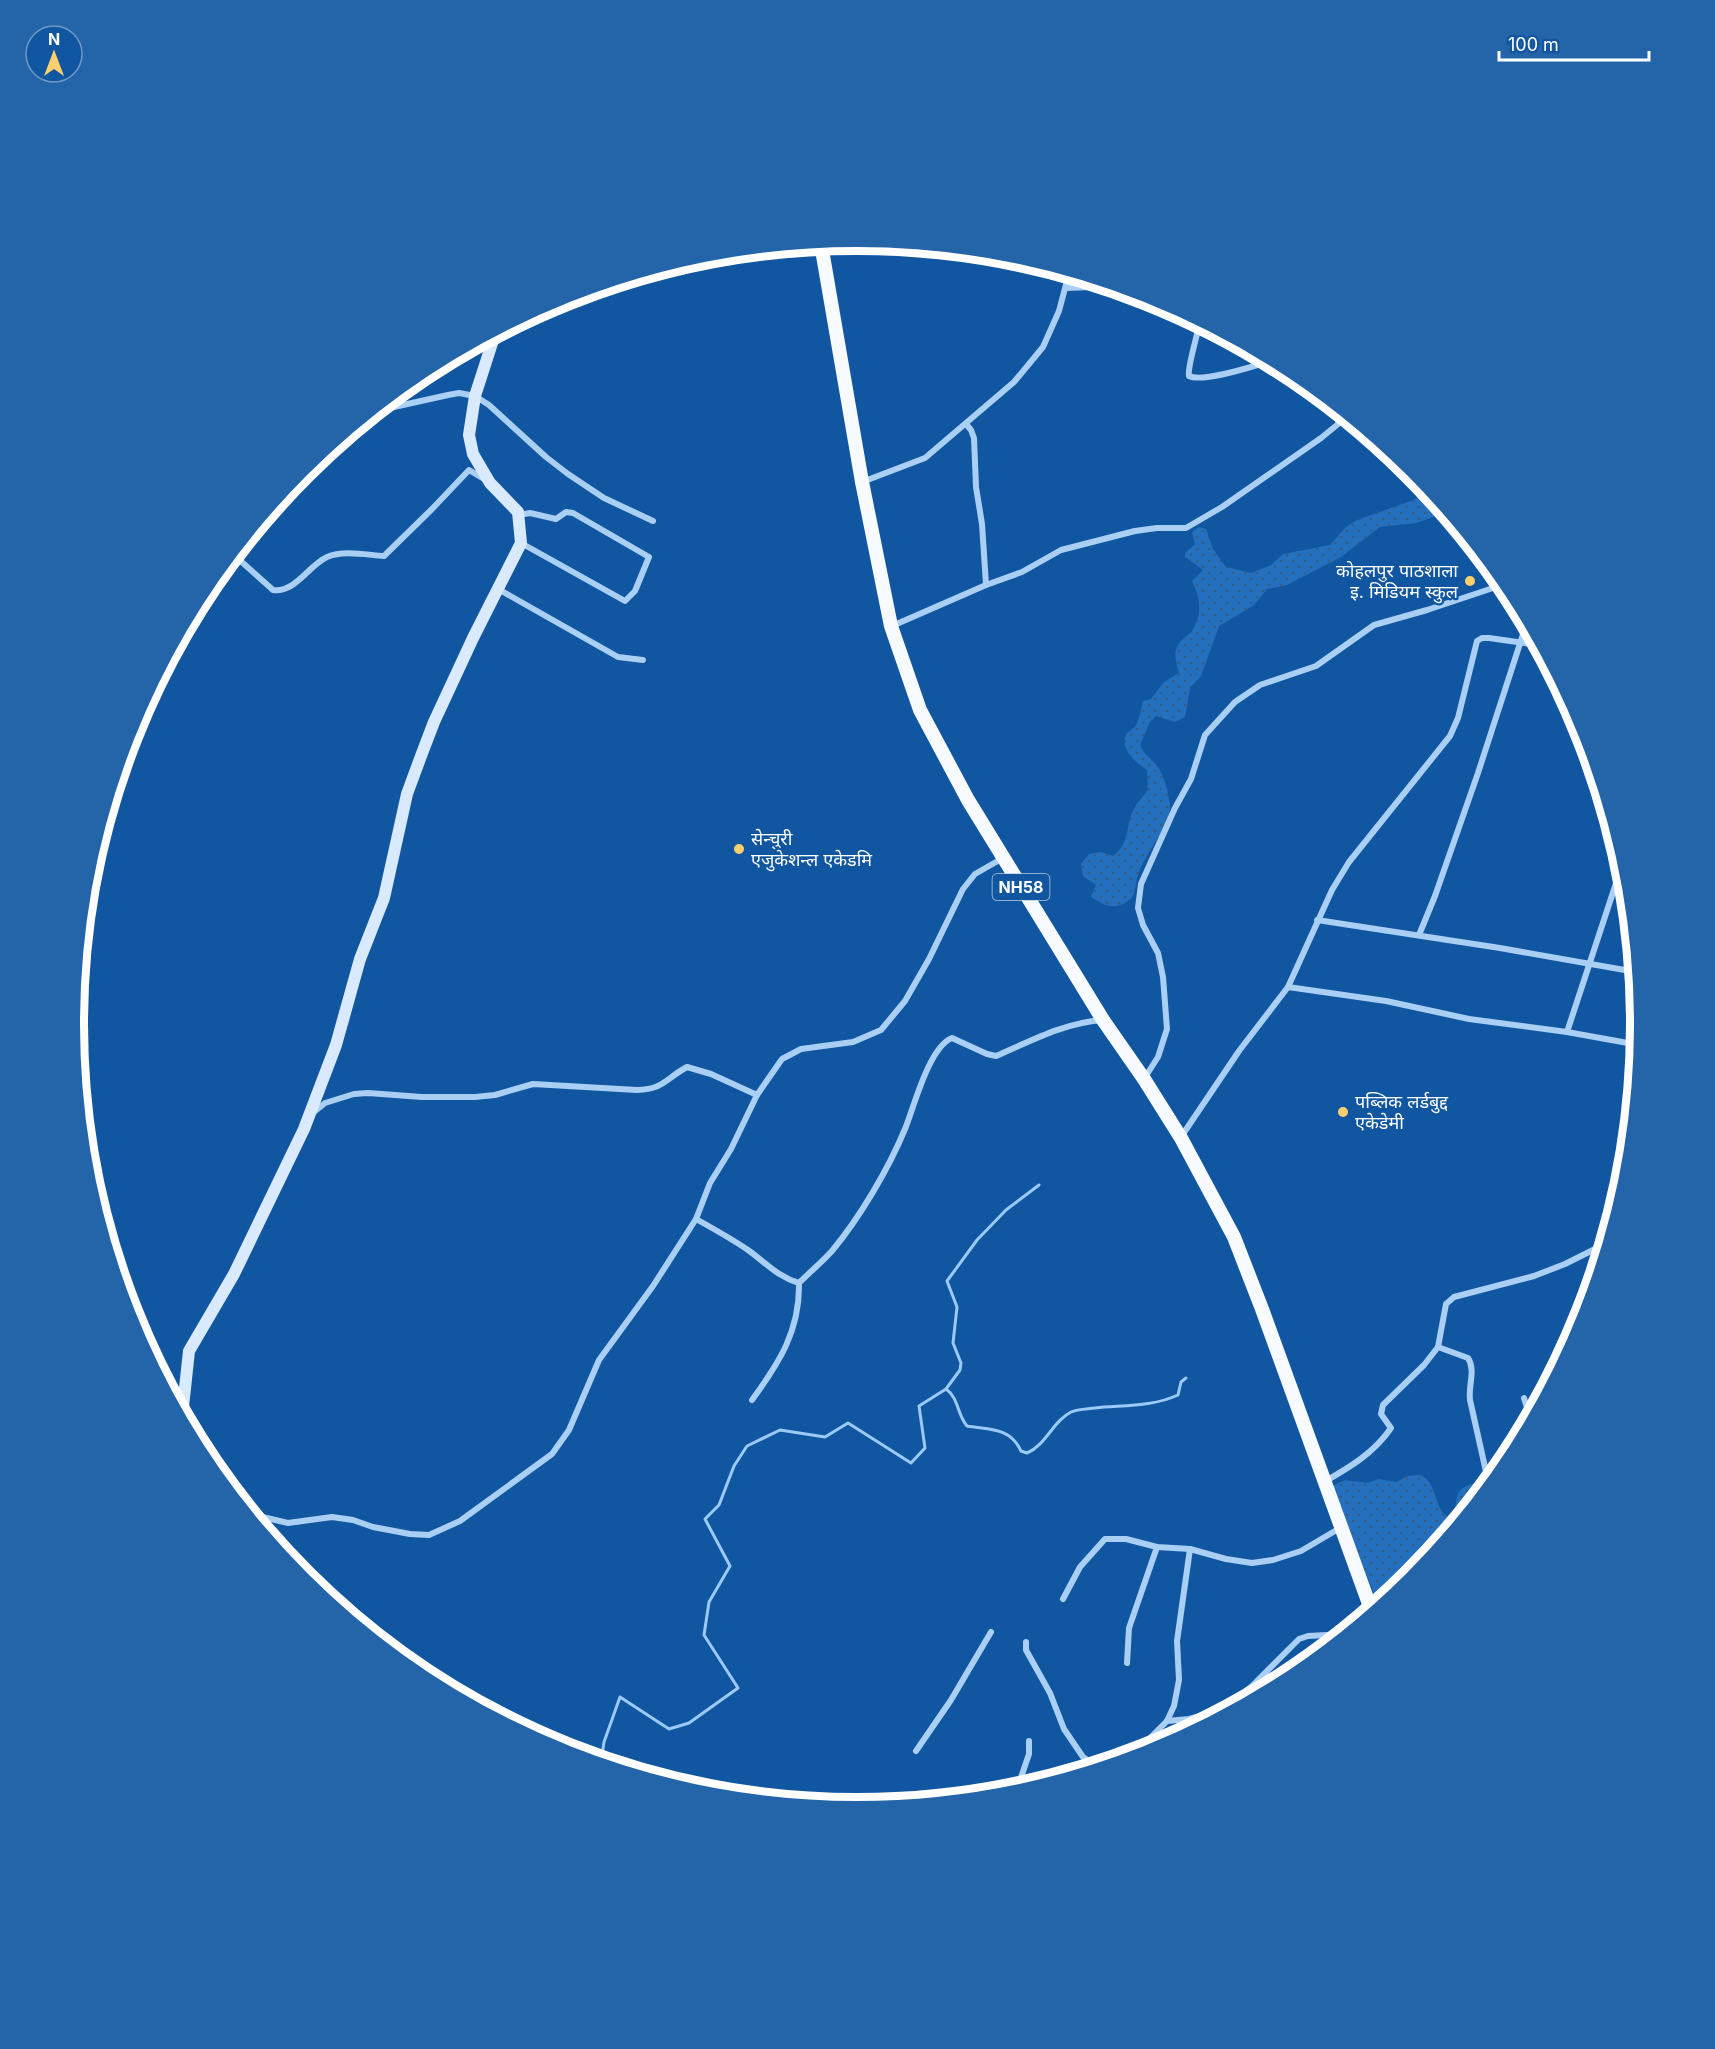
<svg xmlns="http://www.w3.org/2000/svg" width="1715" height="2049" font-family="Inter,'Noto Sans Devanagari',sans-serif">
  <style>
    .grass { fill: url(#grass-dots) }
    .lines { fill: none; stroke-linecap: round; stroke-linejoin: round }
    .stream { stroke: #9bcaf8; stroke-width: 3 }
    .street { stroke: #a9cff5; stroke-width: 6 }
    .secondary { stroke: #d9eafe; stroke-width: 12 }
    .primary { stroke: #f7faff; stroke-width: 14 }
    .poi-dot { fill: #ffce6d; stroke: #1156a0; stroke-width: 2 }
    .labels { text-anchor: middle; stroke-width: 4.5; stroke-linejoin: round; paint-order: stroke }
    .shield { fill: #1156a0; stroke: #b8cce2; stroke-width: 1.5 }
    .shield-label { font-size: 16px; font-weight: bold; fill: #fff }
    .poi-label { font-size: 18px; fill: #fff; stroke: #1156a0; text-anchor: start }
    .rim { fill: none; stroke: #fff; stroke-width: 8 }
  </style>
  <defs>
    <pattern id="grass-dots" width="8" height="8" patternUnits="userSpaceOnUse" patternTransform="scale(1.5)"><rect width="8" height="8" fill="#2470be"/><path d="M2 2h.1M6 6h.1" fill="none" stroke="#3a5c7f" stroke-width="1.8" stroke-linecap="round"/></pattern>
  </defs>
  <rect width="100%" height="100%" fill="#1156a0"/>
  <g class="grass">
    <path d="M1429,491L1445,510L1443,513L1417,523L1380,527L1341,557L1287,585L1267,589L1254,605L1219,626L1201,676L1190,688L1185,717L1175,722L1156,716L1150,722L1140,745C1144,755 1151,758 1157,766C1165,776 1168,793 1170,805C1172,823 1145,855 1139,872C1135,881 1137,895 1128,901C1113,911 1104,905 1091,897L1096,885L1083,876L1081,864L1089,854L1101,852L1113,856C1131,843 1125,825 1134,809C1137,802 1144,796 1148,790L1147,770C1137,764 1119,748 1126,735C1128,731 1134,729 1136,725C1140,718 1141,708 1143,701L1151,699L1164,682L1179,673C1177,665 1174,656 1176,649C1178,641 1187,637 1192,631C1203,615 1200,597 1192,581L1203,570L1185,557V553L1195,544L1192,532L1199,527L1206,529L1213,549L1226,567L1251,573L1271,565L1283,554L1330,545L1346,527L1357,520L1411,501Z"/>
    <path d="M1420,1475C1438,1482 1433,1508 1448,1517L1455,1511C1458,1493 1455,1490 1474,1483L1486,1489L1412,1579L1401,1588L1376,1598L1330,1487L1345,1480L1367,1483L1379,1479L1396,1482L1408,1476Z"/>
  </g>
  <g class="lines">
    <g class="stream">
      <path d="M946,1389C959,1398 957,1415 967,1426C989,1430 1010,1427 1021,1451L1027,1453C1046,1445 1053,1421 1071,1412C1077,1409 1088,1409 1095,1408C1123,1405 1152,1407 1178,1395L1181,1382L1186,1378"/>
      <polyline points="601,1762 604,1742 620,1697 669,1729 689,1723 738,1688 704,1635 709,1602 730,1566 705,1519 719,1505 734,1466 747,1446 780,1430 825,1437 848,1423 911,1463 925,1448 919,1406 946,1389 960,1370 961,1363 953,1343 957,1307 947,1281 977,1240 1006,1210 1039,1185"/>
    </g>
    <g class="street">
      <polyline points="1066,288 1091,287 1109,289 1199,325 1200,323"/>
      <path d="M1199,325C1197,337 1187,368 1189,376C1203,383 1254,366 1271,361"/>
      <polyline points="376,411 448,395 459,393 475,396 489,405 546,457 568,474 604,498 653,521"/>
      <polyline points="966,424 971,430 974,438 976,487 982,524 986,585"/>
      <polyline points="862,482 925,458 1014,382 1043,347 1059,311 1069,273"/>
      <polyline points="519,515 530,513 556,519 566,512 573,513 649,557 635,591 625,601 521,543"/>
      <path d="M234,555L273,590C295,593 308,566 327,557C343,550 367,555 384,556L432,509L469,470L484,479"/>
      <polyline points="498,589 618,657 643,660"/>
      <polyline points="892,626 986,585 1022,572 1061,550 1135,531 1157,528 1186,528 1222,507 1321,438 1337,425 1344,415"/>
      <polyline points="1317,920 1500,948 1636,972"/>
      <polyline points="1419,935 1435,896 1478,773 1527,622"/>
      <polyline points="1288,987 1386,1001 1469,1019 1567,1032 1639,1045"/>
      <polyline points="1567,1032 1623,862"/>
      <polyline points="1144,1079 1158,1057 1167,1029 1163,977 1158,953 1143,925 1138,908 1141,884 1175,808 1191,779 1205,735 1235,702 1260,685 1316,666 1374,625 1427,610 1505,584"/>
      <path d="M314,1112L325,1103L354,1094L368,1093L422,1097H475L495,1095L533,1084L637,1090C664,1089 665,1079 687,1067L711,1074L757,1095"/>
      <polyline points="1181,1137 1239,1051 1288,987 1332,890 1349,862 1450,736 1458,718 1477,641 1482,638 1489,638 1539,645"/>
      <path d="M696,1219C714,1229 732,1239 748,1250C766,1263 778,1277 799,1283"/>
      <path d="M1438,1347L1468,1358C1476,1370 1468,1386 1470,1400L1489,1485"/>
      <polyline points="1524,1398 1531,1420"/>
      <path d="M752,1400C779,1363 800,1331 799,1283C810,1272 822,1262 832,1251C860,1217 888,1170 905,1129C914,1107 929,1047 952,1038L987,1054L996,1056C1031,1041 1064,1023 1102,1020"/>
      <path d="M1324,1482C1350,1467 1374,1453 1391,1428L1381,1414L1383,1405L1424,1365L1438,1347L1446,1304L1454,1297L1534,1276L1565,1264L1607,1243"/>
      <polyline points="246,1509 254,1515 288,1523 332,1517 353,1520 373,1527 410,1534 429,1535 460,1521 552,1454 569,1430 599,1360 653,1286 696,1219 710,1183 731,1149 757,1095 782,1059 801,1049 853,1042 881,1030 905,1001 929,959 963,889 975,874 1003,858"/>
      <polyline points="1063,1599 1080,1567 1105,1539 1126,1539 1157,1547 1190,1549 1226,1559 1252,1563 1273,1560 1301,1551 1340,1528"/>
      <polyline points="1026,1642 1026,1650 1050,1693 1064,1729 1083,1757 1098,1767"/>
      <polyline points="1127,1663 1129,1628 1157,1547"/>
      <polyline points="1167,1721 1189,1719 1222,1710 1252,1686 1299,1639 1308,1636 1345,1634"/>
      <polyline points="916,1751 951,1700 991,1632"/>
      <polyline points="1135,1756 1147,1741 1167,1721 1174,1706 1179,1680 1177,1641 1190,1549"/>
      <polyline points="1016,1792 1029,1754 1029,1741"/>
    </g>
    <polyline class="secondary" points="182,1416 189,1351 234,1274 304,1129 336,1045 360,959 384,898 407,794 421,756 434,722 473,638 521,543 518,512 490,483 473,454 469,435 475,396 495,334"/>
    <polyline class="primary" points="821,244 862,482 891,626 920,710 968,800 1003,857 1103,1020 1144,1079 1181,1138 1234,1237 1262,1309 1372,1612"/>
  </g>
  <g class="poi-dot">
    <circle cx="1470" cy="581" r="6"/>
    <circle cx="739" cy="849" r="6"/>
    <circle cx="1343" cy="1112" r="6"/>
  </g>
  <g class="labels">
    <rect class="shield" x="992.5" y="874" width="57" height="26" rx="4.5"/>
    <g class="shield-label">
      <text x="1021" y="893">NH58</text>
    </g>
    <g class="poi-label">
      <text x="1458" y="577" text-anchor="end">कोहलपुर पाठशाला<tspan x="1458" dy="21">इ. मिडियम स्कुल</tspan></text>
      <text x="751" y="845">सेन्चुरी<tspan x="751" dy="21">एजुकेशन्ल एकेडमि</tspan></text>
      <text x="1355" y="1108">पब्लिक लर्डबुद्द<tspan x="1355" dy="21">एकेडेमी</tspan></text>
    </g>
  </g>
  <path d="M0 0H1715V2049H0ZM84 1024a773 773 0 1 1 1546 0a773 773 0 1 1-1546 0Z" fill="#2464a8" fill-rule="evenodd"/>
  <path class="rim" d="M84 1024a773 773 0 1 1 1546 0a773 773 0 1 1-1546 0Z"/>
  <g transform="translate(54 54)"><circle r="28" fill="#1156a0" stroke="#709ac6" stroke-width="1.5"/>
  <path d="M0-4.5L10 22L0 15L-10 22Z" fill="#ffce6d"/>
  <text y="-9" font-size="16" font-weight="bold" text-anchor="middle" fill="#ffffff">N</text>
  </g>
  <path d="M1499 51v9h150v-9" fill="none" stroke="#ffffff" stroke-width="3"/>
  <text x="1508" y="51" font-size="18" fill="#ffffff" stroke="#1156a0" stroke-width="4.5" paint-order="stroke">100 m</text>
</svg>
